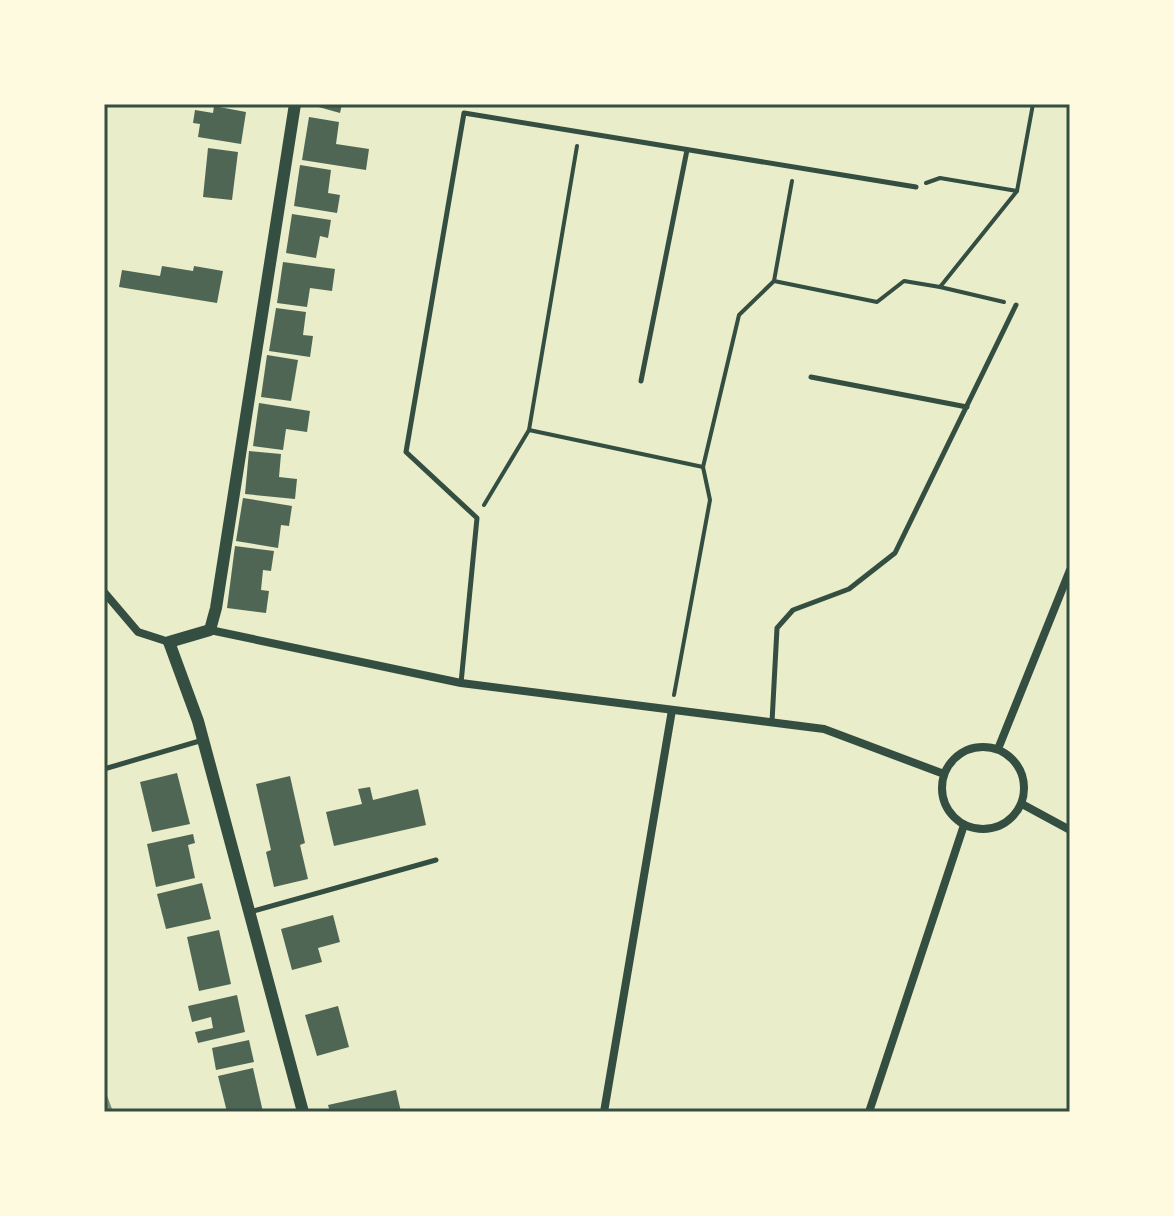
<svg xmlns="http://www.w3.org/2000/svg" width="1174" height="1216" font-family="Signika,sans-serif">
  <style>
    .building { fill: #4f6655 }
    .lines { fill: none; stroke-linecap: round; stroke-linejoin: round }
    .path { stroke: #344e41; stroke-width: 4 }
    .service { stroke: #344e41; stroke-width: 5 }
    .minor { stroke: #344e41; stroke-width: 8 }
    .tertiary { stroke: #344e41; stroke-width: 12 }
    .rail { stroke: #7c8e77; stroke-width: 6 }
    .neatline { fill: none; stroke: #344e41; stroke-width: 3 }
  </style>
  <rect width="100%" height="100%" fill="#e9edc9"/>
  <g class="building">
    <polygon points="308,104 342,104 340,113"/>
    <polygon points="214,106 246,112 241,144 198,137 200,124 193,123 195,110 213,113"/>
    <polygon points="309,117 339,122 336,144 369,149 366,170 302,160"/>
    <polygon points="208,148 238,152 232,200 203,197"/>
    <polygon points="300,165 331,170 328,193 340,195 337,213 294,206"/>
    <polygon points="292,214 331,220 328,238 320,236 316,258 286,253"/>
    <polygon points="283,262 335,269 332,291 310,288 307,307 277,303"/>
    <polygon points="162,266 193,271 194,266 223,271 217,303 119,287 122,270 160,276"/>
    <polygon points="276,308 306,312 303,335 313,336 310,357 269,351"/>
    <polygon points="267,355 298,360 291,401 261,397"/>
    <polygon points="259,403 310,411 307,432 286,429 283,450 253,446"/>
    <polygon points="249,451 281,454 279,477 297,479 295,499 245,494"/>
    <polygon points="243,498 292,506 289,526 281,525 278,548 236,541"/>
    <polygon points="235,546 274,551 271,571 263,570 261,590 269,591 266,613 227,608"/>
    <polygon points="177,773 190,824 152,832 140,782"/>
    <polygon points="290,776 305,843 300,845 308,879 274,887 266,852 271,850 256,784"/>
    <polygon points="370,787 373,800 418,789 426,825 334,846 326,812 362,804 358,789"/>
    <polygon points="193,834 195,843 188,845 195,878 156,887 147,844"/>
    <polygon points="202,883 211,919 166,929 157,894"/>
    <polygon points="333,915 340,942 318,948 322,962 292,970 281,929"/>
    <polygon points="219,930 231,984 199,991 187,937"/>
    <polygon points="237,995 245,1032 198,1043 195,1032 213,1028 211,1017 192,1022 188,1006"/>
    <polygon points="338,1006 349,1047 317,1056 305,1015"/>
    <polygon points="249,1040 254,1062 216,1070 212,1048"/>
    <polygon points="253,1068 263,1112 227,1112 218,1076"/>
    <polygon points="396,1090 401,1112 330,1112 328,1105"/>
  </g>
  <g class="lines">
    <g class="path">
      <polyline points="926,183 940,178 1017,191 1033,104"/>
      <polyline points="774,281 792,181"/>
      <polyline points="940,287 1004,302"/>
      <polyline points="529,430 703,467"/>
      <polyline points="484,505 529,430 577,146"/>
      <polyline points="674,695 710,500 703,467 739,315 774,281 877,302 904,281 940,287 1017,191"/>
    </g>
    <g class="service">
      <polyline points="811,377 967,407"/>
      <polyline points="641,381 687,150"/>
      <polyline points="461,683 477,518 406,452 464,113 916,187"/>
      <polyline points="772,722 777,628 793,610 849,589 895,553 1016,305"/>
      <polyline points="104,769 203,740"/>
      <polyline points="250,912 436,860"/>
    </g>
    <g class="minor">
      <polyline points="104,592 138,632 169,642"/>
      <polyline points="210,630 461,683 824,729 944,774"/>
      <circle cx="983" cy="788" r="41"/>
      <polyline points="998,749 1070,570"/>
      <polyline points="1022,804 1070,830"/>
      <polyline points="604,1112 672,710"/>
      <polyline points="869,1112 964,825"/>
    </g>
    <polyline class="tertiary" points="295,104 216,608 210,630 169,642 198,721 303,1112"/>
    <polyline class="rail" points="104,1096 110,1112"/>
  </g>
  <rect width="1174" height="1216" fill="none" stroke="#fefae0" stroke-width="212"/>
  <rect x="106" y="106" width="962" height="1004" class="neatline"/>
</svg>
